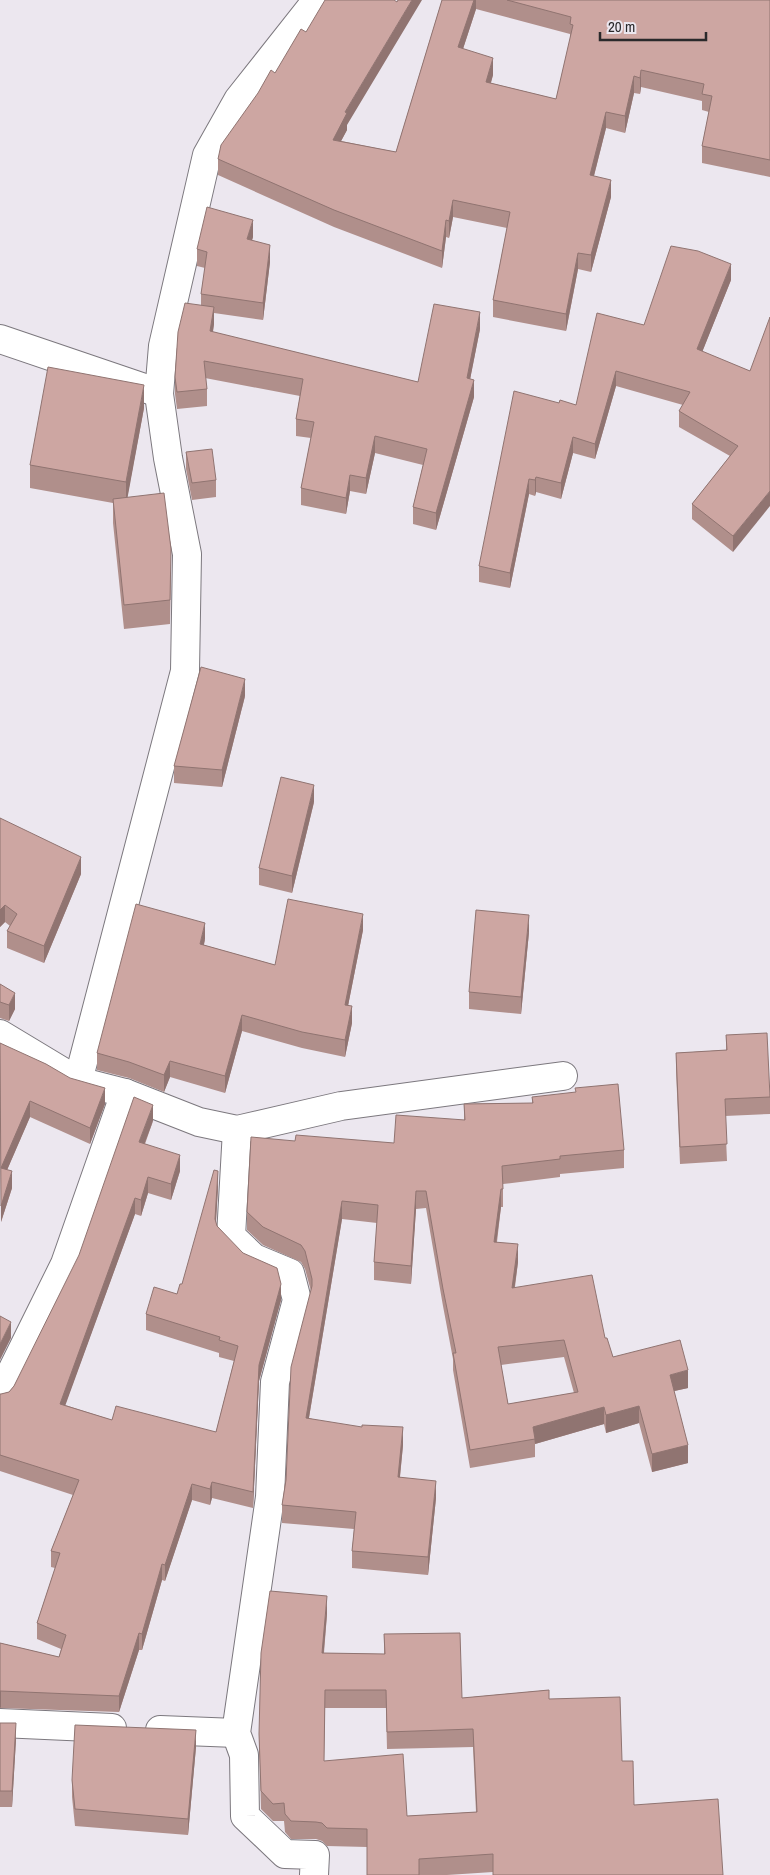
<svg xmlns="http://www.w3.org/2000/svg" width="770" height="1875" font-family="'Archivo Narrow',sans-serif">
<rect width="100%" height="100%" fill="#ece7ef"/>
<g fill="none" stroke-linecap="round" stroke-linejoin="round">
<defs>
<g id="minor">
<polyline points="0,339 156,392"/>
<polyline points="0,1034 78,1081 125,1093 199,1122 237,1130 341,1106 563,1076"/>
<polyline points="78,1081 185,671 187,554 168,458 159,394 163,346 207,155 238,100 317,0"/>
<polyline points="237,1130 231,1236 254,1258 290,1273 297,1300 275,1382 270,1497 236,1733 244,1755 245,1816 285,1854 315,1855 314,1875"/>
<polyline points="0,1395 65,1264 125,1093"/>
<polyline points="0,1723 112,1728"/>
<polyline points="160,1730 236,1733"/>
</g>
</defs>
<!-- minor casing -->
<use href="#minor" stroke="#7c787e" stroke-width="30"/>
<!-- minor -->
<use href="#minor" stroke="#fff" stroke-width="28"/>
</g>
<!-- wall -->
<g fill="#b08f8b" fill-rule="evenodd">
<path d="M442,0H770V177L702,163V146L709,112L702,110V101L641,87L640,94L634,93L625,133L606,128L594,176L611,197L591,272L578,269L566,331L493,317V300L507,228L453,217L449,238L446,237L442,268L334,227L218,175V159L347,125V130L341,141L396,152ZM476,9L570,34V41L556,99L491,83L493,75L463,49Z"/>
<polygon points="253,237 252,240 270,262 263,320 214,313 214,324 213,332 418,382 480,329 470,379 474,397 436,530 413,524 413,507 423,465 375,453 366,494 350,491 346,514 301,505 301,488 311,438 296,436 296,419 300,396 205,378 207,389 207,406 177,409 175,394 175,377 201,305 201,294 205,268 197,266 197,249"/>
<polygon points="731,280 702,352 750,371 733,552 692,519 692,504 730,456 679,427 679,411 683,405 616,386 595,459 573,453 561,499 536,492 535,496 529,494 510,588 479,582 479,566 559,403 576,405 644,325"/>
<polygon points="144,408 127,498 171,573 170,624 124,629 113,523 113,503 30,488 30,465"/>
<polygon points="186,452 216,480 216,497 192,500 186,469"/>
<polygon points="245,696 222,787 174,783 174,766"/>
<polygon points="314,802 292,893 259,885 259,868"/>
<polygon points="0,818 81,874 44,963 7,948 7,931 10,926 5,922 0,927"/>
<polygon points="363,930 348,1006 352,1023 345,1057 302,1048 242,1031 225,1093 170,1077 164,1092 129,1078 97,1070 97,1053 205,939 204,945 275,965"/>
<polygon points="529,932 521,1014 469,1009 469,992"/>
<polygon points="0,984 15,1009 9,1021 0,1018"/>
<polygon points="726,1035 770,1095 770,1114 725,1116 727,1161 680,1164 676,1070 676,1053 726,1050"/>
<polygon points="0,1043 105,1104 90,1144 30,1117 7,1170 12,1188 1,1222"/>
<path d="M532,1097L624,1150V1168L560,1174V1177L503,1184V1207H501L497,1242L518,1262L515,1287L605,1338L613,1357L688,1388L674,1391L688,1463L652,1472L639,1423L606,1433L604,1424L535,1444V1457L470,1468L453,1370V1359L443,1306L426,1208L416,1209L411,1284L374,1280V1262L377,1223L342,1219L309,1418L403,1445L400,1477L436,1498L428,1575L352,1568V1551L354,1529L282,1523V1505L311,1291L305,1269L301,1262L263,1245L247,1230V1212L295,1141L394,1143L464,1120V1104L532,1103ZM564,1357L574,1393L508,1404L501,1365Z"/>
<polygon points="153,1121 145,1144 180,1171 171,1200 148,1193 141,1216 135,1214 65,1405 112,1420 216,1432 234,1361 219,1357 219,1353 146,1330 146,1314 177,1294 182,1284 218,1187 216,1223 217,1226 281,1300 259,1381 253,1508 212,1498 210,1505 192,1500 165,1581 162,1580 142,1650 139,1650 119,1712 0,1708 0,1643 59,1657 61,1649 37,1639 37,1623 55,1568 51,1567 51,1551 73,1495 0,1471 0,1394 1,1394 9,1392 14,1386"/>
<path d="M327,1614L324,1653L384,1654V1634L462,1698L549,1690L493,1872L447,1875H367V1847L327,1846L322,1841L316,1839H291L285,1832L284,1821H273L261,1809L259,1734ZM325,1708H386L387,1749L473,1747L476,1812L407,1816L324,1761Z"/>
<polygon points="0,1723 16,1739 12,1807 0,1807"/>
<polygon points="196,1747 188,1835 75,1826 72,1797 72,1780"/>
</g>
<!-- shaded-wall -->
<g fill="#907471">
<polygon points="412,0 422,0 347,125 347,130 333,156 333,140 345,112"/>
<polygon points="474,0 476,0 476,9 458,64 458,47"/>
<polygon points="493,58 493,75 486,98 486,82"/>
<polygon points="641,70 641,87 640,94 640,78"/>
<polygon points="634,76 634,93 625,133 625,116"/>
<polygon points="606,112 606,128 590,191 590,175"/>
<polygon points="611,180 611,197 591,272 591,255"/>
<polygon points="453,200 453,217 449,238 449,221"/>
<polygon points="253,220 253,237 247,256 247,239"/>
<polygon points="446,220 446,237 442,268 442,251"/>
<polygon points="270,245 270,262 263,320 263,303"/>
<polygon points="578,253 578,269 566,331 566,314"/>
<polygon points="731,264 731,280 697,365 697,349"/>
<polygon points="214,307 214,324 210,348 210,331"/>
<polygon points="480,312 480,329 467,395 467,378"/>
<polygon points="616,371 616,386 595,459 595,444"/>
<polygon points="474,380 474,397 436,530 436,513"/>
<polygon points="144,385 144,408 126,506 126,482"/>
<polygon points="375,436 375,453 366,494 366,478"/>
<polygon points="573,437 573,453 561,499 561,483"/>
<polygon points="350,475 350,491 346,514 346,498"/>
<polygon points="536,477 536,492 535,496 535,480"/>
<polygon points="529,479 529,494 510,588 510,573"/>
<polygon points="770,491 770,506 733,552 733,536"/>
<polygon points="245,679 245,696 222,787 222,770"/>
<polygon points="314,785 314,802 292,893 292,876"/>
<polygon points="81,857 81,874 44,963 44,946"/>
<polygon points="5,905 5,922 0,927 0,910"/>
<polygon points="363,914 363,930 345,1021 345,1005"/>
<polygon points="529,915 529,932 521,1014 521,997"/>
<polygon points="205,923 205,939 200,961 200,944"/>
<polygon points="15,993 15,1009 9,1021 9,1005"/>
<polygon points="352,1006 352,1023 345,1057 345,1040"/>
<polygon points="242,1015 242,1031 225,1093 225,1076"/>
<polygon points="170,1061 170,1077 164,1092 164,1075"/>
<polygon points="105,1088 105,1104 90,1144 90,1128"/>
<polygon points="30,1101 30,1117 1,1184 1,1168"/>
<polygon points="153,1105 153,1121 139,1158 139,1142"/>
<polygon points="180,1155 180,1171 171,1200 171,1184"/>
<polygon points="12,1171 12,1188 1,1222 1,1206"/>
<polygon points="218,1171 218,1187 215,1235 215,1219"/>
<polygon points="148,1177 148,1193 141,1216 141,1200"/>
<polygon points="501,1189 501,1207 494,1259 494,1242"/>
<polygon points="416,1191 416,1209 411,1284 411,1266"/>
<polygon points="135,1198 135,1214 60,1420 60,1404"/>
<polygon points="342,1201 342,1219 306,1435 306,1418"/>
<polygon points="518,1244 518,1262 512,1305 512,1288"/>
<polygon points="281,1284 281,1300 259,1381 253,1508 253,1492 259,1365"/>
<polygon points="11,1322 11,1338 0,1360 0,1344"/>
<polygon points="688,1370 688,1388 670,1392 670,1375"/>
<polygon points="639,1406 639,1423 606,1433 606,1415"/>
<polygon points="604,1407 604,1424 535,1444 533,1427"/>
<polygon points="403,1427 403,1445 398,1495 398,1477"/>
<polygon points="688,1445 688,1463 652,1472 652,1454"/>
<polygon points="436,1481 436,1498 428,1575 428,1557"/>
<polygon points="212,1482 212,1498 210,1505 210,1489"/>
<polygon points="192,1484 192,1500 165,1581 165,1565"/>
<polygon points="162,1564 162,1580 142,1650 142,1634"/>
<polygon points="327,1596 327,1614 322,1671 322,1653"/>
<polygon points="139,1633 139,1650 119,1712 119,1696"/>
<polygon points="0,1691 1,1691 1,1707 0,1708"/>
<polygon points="16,1723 16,1739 12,1807 12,1791"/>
<polygon points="196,1730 196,1747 188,1835 188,1819"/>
</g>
<!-- building -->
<g fill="#cda6a2" stroke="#907471" fill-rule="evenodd">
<polygon points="325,0 394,0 397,2 398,0 412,0 345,112 347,113 333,140 396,152 442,0 474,0 458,47 493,58 486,82 556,99 573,25 570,24 571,17 507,0 770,0 770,160 702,146 712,96 702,94 704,84 641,70 640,78 634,76 625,116 606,112 590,175 611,180 591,255 578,253 566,314 493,300 510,212 453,200 449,221 446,220 442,251 334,210 218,159 221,145 258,93 271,70 275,73 301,29 306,32"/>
<polygon points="207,207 253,220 247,239 270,245 263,303 201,294 207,252 197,249"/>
<polygon points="671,246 698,251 731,264 697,349 750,371 770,317 770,491 733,536 692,504 738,446 679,411 690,392 616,371 595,444 573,437 561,483 536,477 535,480 529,479 510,573 479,566 514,391 559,403 560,400 576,405 597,313 644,325"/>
<polygon points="185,303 214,307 210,331 418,382 434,304 480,312 467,378 474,380 436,513 413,507 427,449 375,436 366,478 350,475 346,498 301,488 314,422 296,419 303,379 204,361 207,389 177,392 175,377 178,332"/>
<polygon points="48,367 144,385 126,482 30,465"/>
<polygon points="212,449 216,480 192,483 186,452"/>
<polygon points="164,493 171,549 170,600 124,605 113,499"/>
<polygon points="201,667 245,679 222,770 174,766"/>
<polygon points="281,777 314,785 292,876 259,868"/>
<polygon points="0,818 81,857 44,946 7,931 17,914 5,905 0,910"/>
<polygon points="288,899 363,914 345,1005 352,1006 345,1040 302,1032 242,1015 225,1076 170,1061 164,1075 129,1062 97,1053 136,904 205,923 200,944 275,965"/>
<polygon points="476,910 529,915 521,997 469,992"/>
<polygon points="0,984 15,993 9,1005 0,1002"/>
<polygon points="767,1033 770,1097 725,1099 727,1144 680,1147 676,1053 727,1050 726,1035"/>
<polygon points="0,1043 46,1064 70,1078 105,1088 90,1128 30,1101 1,1168 12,1171 1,1206"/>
<path d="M618,1084L624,1150L560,1156V1159L502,1166L503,1189H501L494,1242L518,1244L512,1288L592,1275L605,1338H607L613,1357L680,1340L688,1370L670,1375L688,1445L652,1454L639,1406L606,1415L604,1407L533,1427L535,1439L470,1450L453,1353H456L443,1289L426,1191H416L411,1266L374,1262L378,1205L342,1201L306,1418L362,1427V1425L403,1427L398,1477L436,1481L428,1557L352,1551L356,1512L282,1505L286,1480L291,1367L312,1286V1279L305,1251L301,1245L263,1227L247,1212L251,1137L295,1141L296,1135L394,1143L396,1115L465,1120L464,1104L533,1103L532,1097L576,1092L575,1088ZM564,1340L578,1392L508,1404L498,1347Z"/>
<polygon points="134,1097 153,1105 139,1142 180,1155 171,1184 148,1177 141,1200 135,1198 60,1404 112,1420 116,1406 216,1432 238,1346 219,1340 220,1337 146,1314 154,1287 177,1294 180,1284 182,1284 214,1170 218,1171 215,1219 217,1226 243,1253 277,1268 281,1284 259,1365 253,1492 212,1482 210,1489 192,1484 165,1565 162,1564 142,1634 139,1633 119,1696 0,1691 0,1643 59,1657 66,1635 37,1623 60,1553 51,1551 79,1480 0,1455 0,1394 1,1394 9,1392 14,1386 79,1255"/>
<polygon points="0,1316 11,1322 0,1344"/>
<path d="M270,1591L327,1596L322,1653L385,1654L384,1634L460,1633L462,1698L549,1690V1699L620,1697L622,1761H633L634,1805L718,1799L723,1875H493V1854L419,1859V1875H367V1829L327,1828L322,1823L316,1822L291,1821L285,1814L284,1803L273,1804L261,1791L259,1734L261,1653ZM325,1690H386L387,1732L473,1729L477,1812L407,1816L403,1754L324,1761Z"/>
<polygon points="0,1723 16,1723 12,1791 0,1791"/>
<polygon points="75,1725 196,1730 188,1819 75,1809 72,1780"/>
</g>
<!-- scale -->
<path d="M600 32v8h106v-8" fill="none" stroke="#2a292b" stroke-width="2.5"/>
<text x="608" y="32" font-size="15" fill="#2a292b" stroke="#ece7ef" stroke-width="4" paint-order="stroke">20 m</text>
</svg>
